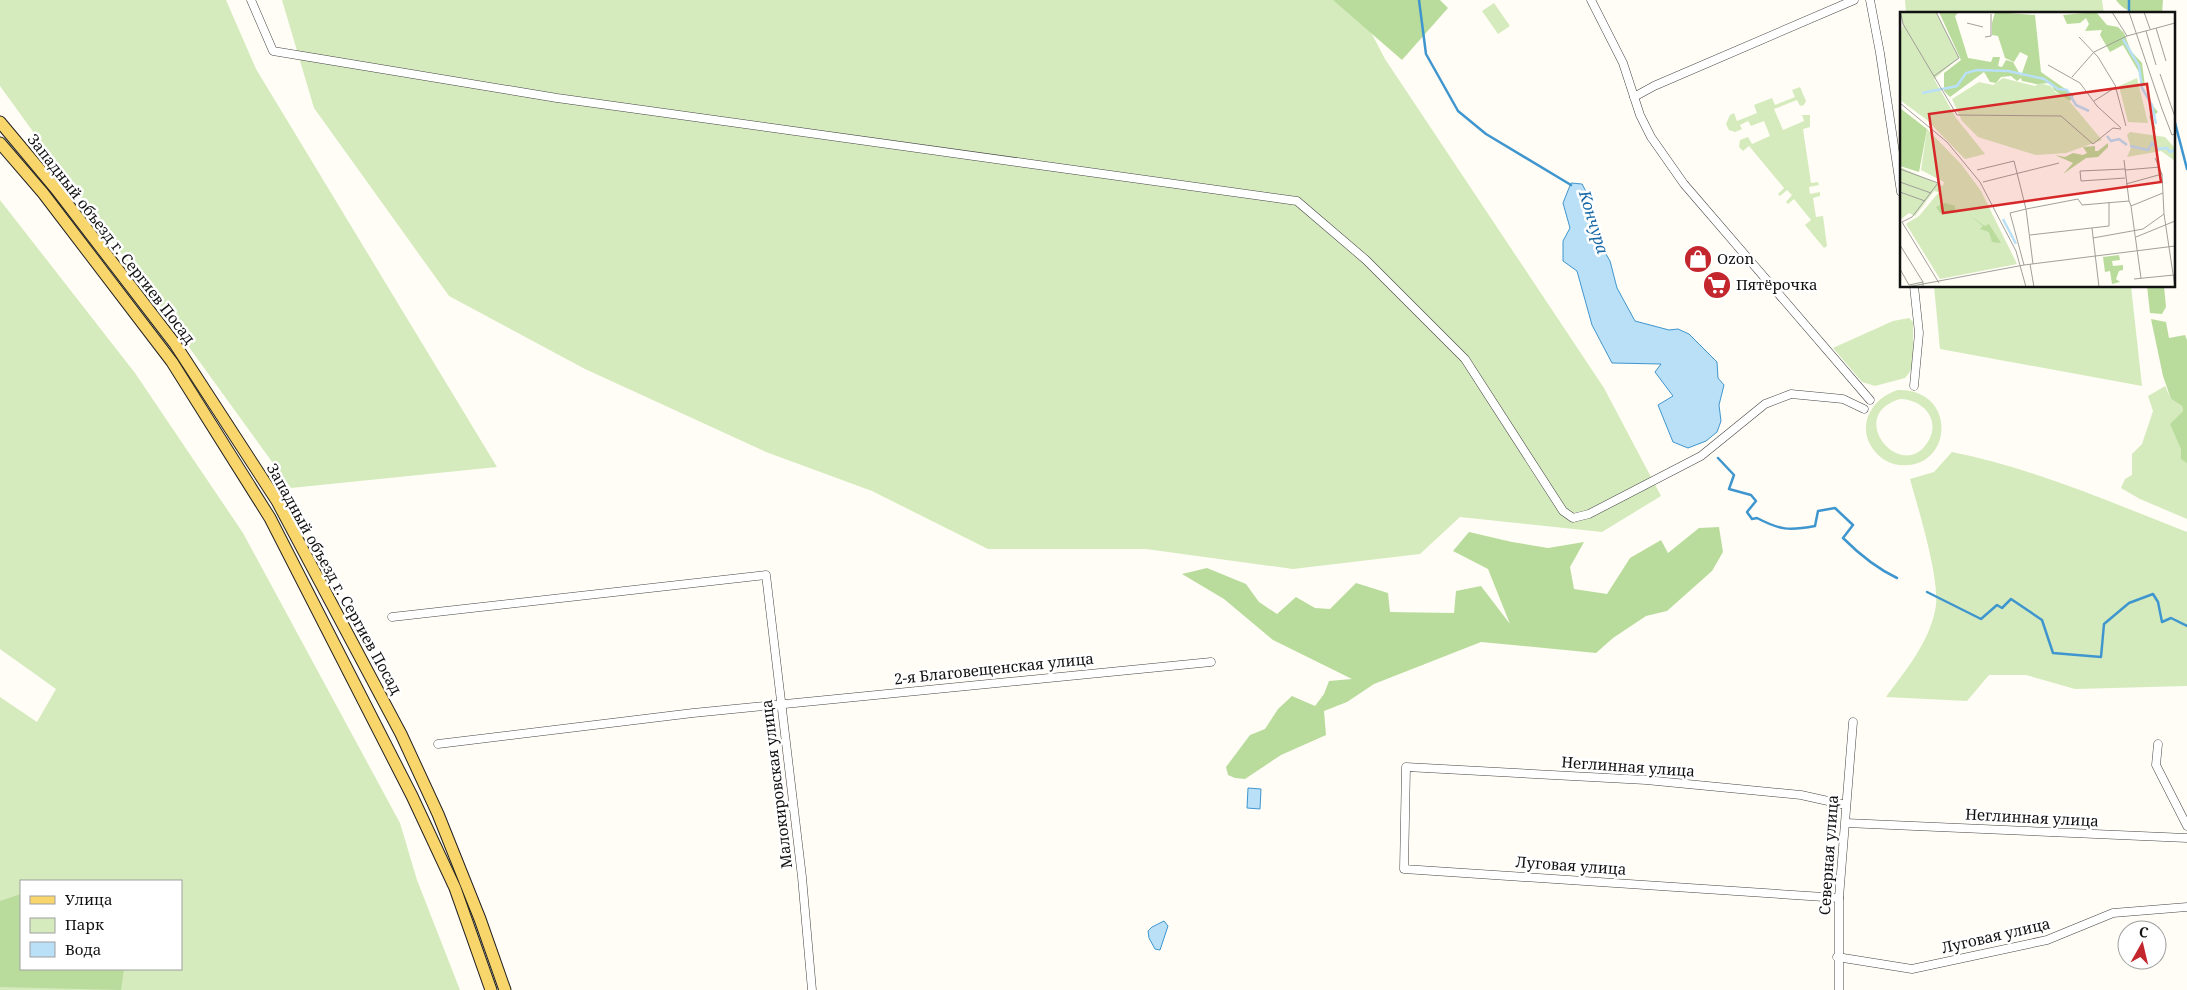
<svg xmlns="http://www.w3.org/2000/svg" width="2187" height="990" font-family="'Noto Serif',serif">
<rect width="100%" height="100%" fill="#fffdf5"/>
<!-- green -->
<g fill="#d5ebbd" fill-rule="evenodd">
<polygon points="0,0 226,0 256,69 497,467 291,488 0,86"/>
<polygon points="282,0 1343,0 1360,11 1385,59 1604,388 1661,496 1602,532 1460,517 1420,554 1293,569 1146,549 988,549 872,491 766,452 585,369 449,296 314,108"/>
<polygon points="1905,0 2102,0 2104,14 1906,14"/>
<polygon points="1494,3 1510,26 1498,34 1482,11"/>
<polygon points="1800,87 1806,101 1804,105 1800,106 1797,100 1774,109 1783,130 1804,121 1802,115 1810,115 1810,127 1803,129 1811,183 1818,182 1819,185 1809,187 1810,194 1820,192 1820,196 1813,198 1816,217 1823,216 1827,246 1824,248 1805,225 1811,220 1794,199 1788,204 1786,202 1792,195 1787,190 1780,196 1778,194 1784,188 1749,146 1743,151 1739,147 1740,140 1748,137 1752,144 1770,136 1764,121 1751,126 1748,121 1740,125 1742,129 1735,132 1729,130 1726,124 1730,115 1734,113 1737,121 1757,113 1754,105 1772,98 1775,105 1795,97 1792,90"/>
<path d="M0,200L135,373L243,533L400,823L417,880L460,990H0V697L37,722L56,689L0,649ZM21,881H181V969H21Z"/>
<polygon points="1934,286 2131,286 2142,386 1940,349"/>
<polygon points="1909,318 1913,322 1913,366 1909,373 1905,378 1875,386 1862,382 1833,348 1893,321"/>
<polygon points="2165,386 2171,399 2182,406 2183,411 2171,424 2181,445 2181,456 2187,462 2187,519 2140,499 2121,488 2125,479 2132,475 2132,454 2142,444 2153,411 2148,396"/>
<path d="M1898,390C1959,389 1953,471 1899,465C1888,464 1877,456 1871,446C1857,422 1874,397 1898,390ZM1900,399C1921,399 1941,418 1929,440C1904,486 1843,416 1900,399Z"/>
<path d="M1952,452C2033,468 2110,502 2187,532V686L2075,689L2026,675H1989L1967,701L1886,697C1905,671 1928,644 1935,611C1942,583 1918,509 1910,479L1934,472Z"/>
</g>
<!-- forest -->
<g fill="#b9dc9c">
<polygon points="1333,0 1440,0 1448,8 1402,60"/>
<path d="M2116,0H2163L2162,14C2145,14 2127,16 2116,0Z"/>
<polygon points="2147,286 2164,286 2166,307 2162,314 2150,313"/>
<polygon points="2151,319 2166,322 2169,338 2185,335 2187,340 2187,463 2181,459 2181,449 2170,424 2183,411 2182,406 2171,399 2163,376"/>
<polygon points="1719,527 1723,552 1712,571 1667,611 1646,616 1613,638 1596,653 1481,642 1374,684 1347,702 1324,711 1326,735 1281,755 1245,779 1235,778 1228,775 1226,767 1250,735 1265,729 1278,709 1292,696 1315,706 1324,694 1329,681 1352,679 1273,640 1224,599 1182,574 1207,568 1246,584 1259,602 1277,614 1296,597 1315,608 1330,609 1356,583 1388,593 1390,612 1454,613 1456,591 1481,586 1510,624 1488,569 1453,551 1469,532 1512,542 1548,548 1584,542 1570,567 1574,589 1607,594 1630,558 1661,540 1668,553 1699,528"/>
<polygon points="21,894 21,969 124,969 121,990 0,987 0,901"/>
</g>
<!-- water -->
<g fill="#b9e0f7" stroke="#3f96cf">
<polygon points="1571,183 1582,184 1590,199 1596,237 1610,261 1617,288 1635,321 1669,330 1678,329 1689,334 1717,362 1718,378 1724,385 1719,405 1721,421 1717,432 1706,441 1688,448 1673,442 1658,405 1673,396 1655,372 1661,364 1612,363 1592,325 1577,271 1563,261 1563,241 1570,228 1563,203"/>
<polygon points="1248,788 1261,789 1260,809 1247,808"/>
<polygon points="1164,921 1168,926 1160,950 1155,949 1149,938 1148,931 1152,927"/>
</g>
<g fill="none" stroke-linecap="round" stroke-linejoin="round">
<!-- stream -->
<g stroke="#3f96cf" stroke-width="2.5">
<polyline points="1419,0 1426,54 1458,111 1486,134 1571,185"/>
<polyline points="2129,14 2129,0"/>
<polyline points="2173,115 2187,169"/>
<path d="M1718,458L1734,475L1729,489L1751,495L1756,501L1747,512L1752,519L1757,518C1780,530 1789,531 1815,526L1818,511L1835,508L1853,525L1843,538C1859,554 1876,568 1897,578"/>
<polyline points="1927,592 1981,619 1997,605 2002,608 2011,599 2042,620 2053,653 2101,657 2104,624 2129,603 2153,594 2158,602 2162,622 2171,618 2187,626"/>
</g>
<defs>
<g id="street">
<polyline points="251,0 273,51 557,98 1297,201 1366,260 1465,359 1563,511 1573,518 1589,514 1701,456 1765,404 1791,394 1843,399 1864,409"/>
<polyline points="1591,0 1623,63 1640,115 1651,137 1684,184 1870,400"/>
<polyline points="1870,0 1880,53 1901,192"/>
<polyline points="1634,97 1654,86 1854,0"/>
<polyline points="1914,386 1919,333 1914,286"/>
<polyline points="392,617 766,575 802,877 812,990"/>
<polyline points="438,744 693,713 1211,662"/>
<polyline points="2158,744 2156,765 2187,826"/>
<polyline points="1846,823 2187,838"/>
<polyline points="1839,898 1404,869 1406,767 1646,780 1801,795 1846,805"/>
<polyline points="1837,957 1912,969 2047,940 2113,913 2187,907"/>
<polyline points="1839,990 1839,898 1853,722"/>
</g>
<g id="primary">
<polyline points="0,122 56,189 175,344 277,501 401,734 438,814 480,919 505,990"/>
<polyline points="0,143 43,193 172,362 270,518 412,796 455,888 491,990"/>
</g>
</defs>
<!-- street casing -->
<use href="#street" stroke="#444" stroke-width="9"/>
<!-- primary casing -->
<use href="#primary" stroke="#222" stroke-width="13"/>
<!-- street -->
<use href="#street" stroke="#fff" stroke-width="8"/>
<!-- primary -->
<use href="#primary" stroke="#f9d66b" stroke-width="11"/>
</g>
<!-- icons -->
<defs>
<symbol id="shop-disc" viewBox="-11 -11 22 22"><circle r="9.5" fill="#c4262e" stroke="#fff"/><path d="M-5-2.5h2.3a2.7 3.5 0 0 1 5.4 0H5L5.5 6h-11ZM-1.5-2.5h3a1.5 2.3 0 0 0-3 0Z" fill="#fff"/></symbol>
<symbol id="supermarket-disc" viewBox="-11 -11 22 22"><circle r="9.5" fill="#c4262e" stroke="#fff"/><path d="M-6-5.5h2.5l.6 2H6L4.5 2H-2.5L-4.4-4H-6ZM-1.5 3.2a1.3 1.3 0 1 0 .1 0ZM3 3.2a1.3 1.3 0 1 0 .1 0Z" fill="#fff"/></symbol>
</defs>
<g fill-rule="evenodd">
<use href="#shop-disc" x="1682" y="243" width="32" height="32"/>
<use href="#supermarket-disc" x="1701" y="269" width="32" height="32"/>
</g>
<g text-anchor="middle" stroke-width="5" stroke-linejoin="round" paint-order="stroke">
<!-- street labels -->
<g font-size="15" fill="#111" stroke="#fff">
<text transform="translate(111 239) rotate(52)" y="5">Западный объезд г. Сергиев Посад</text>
<text transform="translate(334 579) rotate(61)" y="5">Западный объезд г. Сергиев Посад</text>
<text transform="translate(994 669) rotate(-6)" y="5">2-я Благовещенская улица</text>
<text transform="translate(1628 767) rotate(4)" y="5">Неглинная улица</text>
<text transform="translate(777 784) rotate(-97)" y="5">Малокировская улица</text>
<text transform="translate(2032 818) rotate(3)" y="5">Неглинная улица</text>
<text transform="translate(1829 855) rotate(-86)" y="5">Северная улица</text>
<text transform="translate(1571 866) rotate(4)" y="5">Луговая улица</text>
<text transform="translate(1996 936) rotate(-13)" y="5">Луговая улица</text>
</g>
<!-- poi labels -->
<g font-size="15" fill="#111" stroke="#fff" text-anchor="start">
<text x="1717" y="264">Ozon</text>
<text x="1736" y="290">Пятёрочка</text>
</g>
<!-- water labels -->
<g font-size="16" font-style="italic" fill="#1768a6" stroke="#fff">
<text transform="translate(1594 222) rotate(73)" y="6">Кончура</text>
</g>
</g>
<!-- overview -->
<g transform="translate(1900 12)">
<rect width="275" height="275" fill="#fffdf5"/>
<path d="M0,0H36L59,46L34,67L56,106L85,142L65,147L27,108L0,88V23L3,12ZM103,66L135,74L139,71L151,74L155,80L165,84L202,128L166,141L136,143L78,125L62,109L52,87L79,70L93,73ZM237,66L248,111L228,110L219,74ZM27,117L61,152L81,179L117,252L40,267L6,212L19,204L39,180L34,179L15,204L9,201L0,208V155L43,174L44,170L21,158ZM230,120L265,125L275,136V149L261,139L227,145L231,136L227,123Z" fill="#d5ebbd"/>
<path d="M39,0H59L55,4L68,46L91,50L93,45H100L98,54L102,55L106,48L113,50L121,64L128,44L120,40L114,50L105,46L98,24L92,23V11L95,0L135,3L141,60L174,83L170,89L154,78L151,71L136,72L122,69L121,66L117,69L111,64L101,65L96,71L90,70L84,60L50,85L44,79V61L61,48ZM196,0L207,13L218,15L224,21L231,39L242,51L245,74L240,72V62L223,33L210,40L200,23L202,18L185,19L189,12L186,6L180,11L167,12L163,3ZM241,76L249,104L254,103L253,94L258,100L252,105L256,118L252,114ZM0,96L27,117L19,160L0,154ZM208,131V135L198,145L186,146L163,162L173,151L155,143L165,145L173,141L183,143L187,141L183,135L195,134V139H198ZM45,191L55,194V199L40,201L36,195ZM69,203L85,214L89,212L101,231L92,230L89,220L80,217L83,214ZM219,243L220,248L212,249L213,254L223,253V258L219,259L216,267L220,270L212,272L210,259L205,260L203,245Z" fill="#b9dc9c"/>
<path fill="none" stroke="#b9e0f7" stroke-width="2.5" d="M223,27L239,54L242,76L252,93L256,112M22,81L57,74L66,61L77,58L108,59L144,67L158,77L167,78L176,93L189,99M207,124L211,129L219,127L227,133M230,134L248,138L252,131L258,137L267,136L270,140L275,138M103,207L116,232"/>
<path fill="none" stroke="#a09f9a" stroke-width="1" d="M212,0L227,24L275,11M229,0L262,97L272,123L275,122M244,0L250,17M1,2L3,12L57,103L161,104L193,132L213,116L221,117M67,11L83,15M256,16L266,49M246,19L256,53M85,25L91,24V2M179,25L198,45L215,73L226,114M148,53L180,71L197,94L221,116M260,62L275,105M34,64L59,46L36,0M172,65L194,40L227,24M194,89L216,75M0,91L47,130L80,170L116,239L126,275M255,146L262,162L264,202L275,275M224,148L229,189M0,157L38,171L12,205L2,210L39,271M225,157L180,159L181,169L225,166M77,158L114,149L126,197L133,252M225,158L260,155M0,170L31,181M83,170L159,151M226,172L262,162M0,180L25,189M231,194L241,266M126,197L178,187L182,193L229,189L231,194L263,181M192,216L199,275M130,223L209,214V190M236,225L275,209M193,226L243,217L264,202M0,233L23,270M130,252L134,275M124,253L110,201L126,197M0,257L9,273L23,270V275M234,267L274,263M7,275L124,253L275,234"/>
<path fill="#d62828" fill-opacity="0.15" stroke="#d62828" stroke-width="2.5" d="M247,72L261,170L43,201L29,102Z"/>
<rect width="275" height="275" fill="none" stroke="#111" stroke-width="2.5"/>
</g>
<!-- legend -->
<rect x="20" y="880" width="162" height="90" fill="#ffffff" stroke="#a0a0a0"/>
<rect x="30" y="896" width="25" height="8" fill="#f9d66b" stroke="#a0a0a0"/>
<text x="65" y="905" font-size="15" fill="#111111">Улица</text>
<rect x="30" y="918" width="25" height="15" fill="#d5ebbd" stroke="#a0a0a0"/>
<text x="65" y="930" font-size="15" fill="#111111">Парк</text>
<rect x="30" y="942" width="25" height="15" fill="#b9e0f7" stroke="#a0a0a0"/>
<text x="65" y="955" font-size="15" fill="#111111">Вода</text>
<!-- north arrow -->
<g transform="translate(2142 945) rotate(8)"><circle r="24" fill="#ffffff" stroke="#a0a0a0"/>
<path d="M0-4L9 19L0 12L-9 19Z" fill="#c4262e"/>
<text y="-8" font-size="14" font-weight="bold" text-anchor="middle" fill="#111111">С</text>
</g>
</svg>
